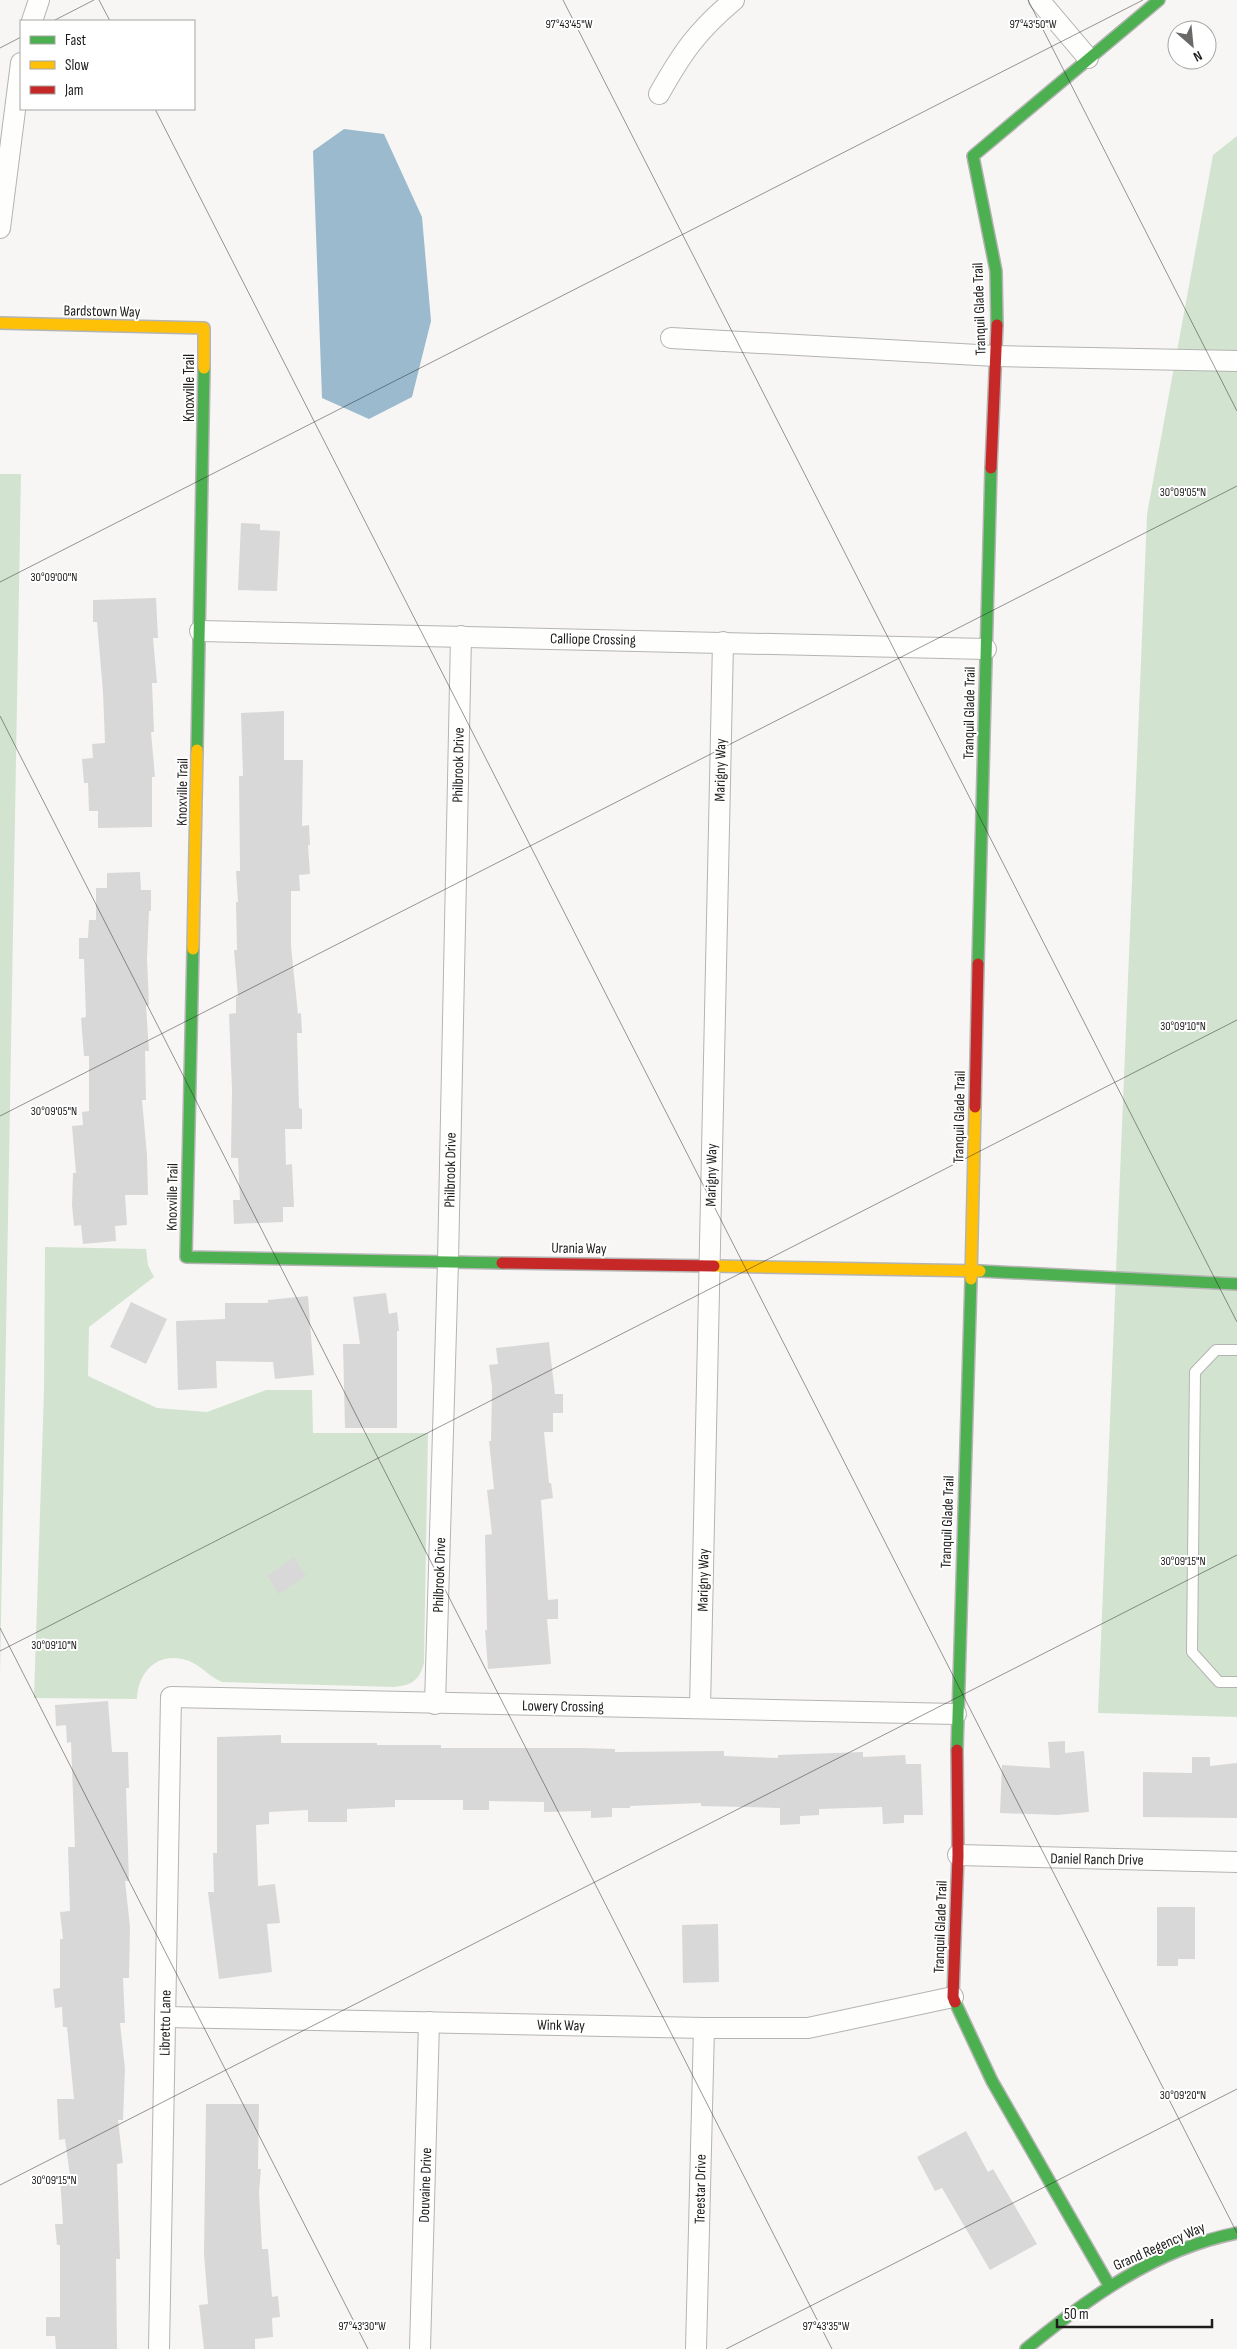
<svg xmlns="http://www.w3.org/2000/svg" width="1237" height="2349" font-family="'Sofia Sans Condensed',sans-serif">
<rect width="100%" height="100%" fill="#f7f6f4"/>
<!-- green -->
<g fill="#d2e4d0">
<polygon points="1237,136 1237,1717 1098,1713 1147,514 1213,155"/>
<polygon points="0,474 21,474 0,1678"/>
<path d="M45,1247L146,1249L148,1265L154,1277L89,1327L88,1376L157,1408L207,1412L266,1390H312L313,1433H428L424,1663C419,1681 412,1685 394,1687L222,1682C209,1677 202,1666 189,1661C160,1650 138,1670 137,1699L34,1698L44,1390Z"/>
</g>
<!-- water -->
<polygon fill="#9bbace" points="344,129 384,134 422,217 431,321 412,397 369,419 322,398 313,151"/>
<!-- building -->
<g fill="#d9d8d8">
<polygon points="241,523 260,524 260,530 280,531 277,591 238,590"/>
<polygon points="156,598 158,638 153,638 157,683 152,683 154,732 151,732 155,777 152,777 152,827 98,828 98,811 89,811 88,783 84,783 82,759 93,758 92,744 105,743 103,692 97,622 93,622 93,600"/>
<polygon points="284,711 284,760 303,760 302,826 309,825 310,845 308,845 310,874 299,875 300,891 291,891 291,946 298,1014 301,1013 302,1033 297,1033 299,1108 302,1109 302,1129 285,1129 286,1165 292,1164 294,1207 283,1207 283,1222 234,1224 233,1200 240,1200 238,1158 231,1158 232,1090 229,1014 236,1013 236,997 238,997 234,950 237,950 236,902 238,902 236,871 240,871 239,776 243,776 241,713"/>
<polygon points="140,872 141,890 151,890 151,911 149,911 147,959 149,1005 146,1006 149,1051 145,1051 146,1100 142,1100 147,1155 148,1195 125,1195 127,1225 115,1226 116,1241 83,1244 81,1225 74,1226 72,1205 73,1173 76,1173 72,1126 83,1125 82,1112 89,1111 89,1056 84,1056 81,1018 86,1017 84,959 79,959 79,938 88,938 89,920 96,920 96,888 107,888 107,873"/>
<polygon points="386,1293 389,1314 397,1312 399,1331 397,1331 397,1428 345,1428 343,1344 360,1344 353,1297"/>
<polygon points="308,1296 314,1375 275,1379 273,1362 216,1361 217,1388 178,1390 176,1321 225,1319 225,1303 268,1303 268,1300"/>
<polygon points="131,1302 167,1319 146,1364 110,1347"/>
<polygon points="549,1342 555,1394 563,1394 563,1413 553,1413 553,1432 544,1432 549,1483 551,1483 553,1498 541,1500 548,1600 558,1599 558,1619 547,1619 551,1664 488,1669 485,1630 487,1630 485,1535 492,1534 487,1490 494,1489 489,1441 491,1441 492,1387 489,1365 498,1364 496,1348"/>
<polygon points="294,1557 306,1576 279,1594 267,1576"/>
<polygon points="108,1701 112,1752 128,1752 129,1788 126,1788 129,1881 125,1881 130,1927 129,1978 123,1978 125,2023 120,2023 125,2069 123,2120 118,2120 123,2163 117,2164 120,2259 116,2259 117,2349 56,2349 55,2336 46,2336 46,2317 60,2317 60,2245 57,2245 55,2224 63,2224 60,2177 70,2176 65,2139 59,2140 57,2099 74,2099 67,2027 63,2027 62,2007 55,2008 53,1989 60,1988 60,1939 63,1939 60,1912 70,1911 68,1847 75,1847 71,1742 67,1743 66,1725 56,1726 55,1705"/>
<polygon points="281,1735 281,1743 377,1743 377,1745 441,1745 441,1748 582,1748 615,1749 615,1752 724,1751 724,1756 778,1758 778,1755 863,1752 863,1757 905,1755 906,1764 921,1764 923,1815 904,1815 904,1823 883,1824 882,1807 819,1809 819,1815 800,1816 800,1824 780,1825 780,1808 701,1806 701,1803 630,1806 630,1808 612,1808 612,1817 591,1818 591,1811 544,1812 544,1802 489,1801 489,1810 463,1810 463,1800 395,1800 395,1807 347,1809 347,1822 308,1822 308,1810 269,1812 269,1824 256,1825 258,1886 275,1884 280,1923 267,1924 272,1972 219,1979 208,1892 214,1892 213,1853 217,1853 217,1737"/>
<polygon points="1065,1741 1065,1753 1084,1751 1089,1812 1057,1815 1000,1813 1002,1765 1050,1768 1048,1742"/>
<polygon points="1192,1757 1210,1757 1210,1766 1237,1763 1237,1818 1143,1817 1143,1772 1192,1773"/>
<polygon points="1157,1907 1195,1907 1195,1959 1178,1959 1178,1966 1157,1966"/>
<polygon points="718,1924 719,1982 683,1983 682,1925"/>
<polygon points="206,2104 259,2104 258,2169 261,2169 259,2192 262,2249 268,2249 272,2297 278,2296 280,2317 272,2318 273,2337 255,2339 255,2349 204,2349 199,2305 208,2304 204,2254"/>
<polygon points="966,2131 988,2172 993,2169 1037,2244 990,2270 942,2188 935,2191 917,2157"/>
</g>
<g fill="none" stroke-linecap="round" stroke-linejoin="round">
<defs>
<polyline id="lane" points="1237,1350 1216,1350 1195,1372 1192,1652 1219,1682 1237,1682"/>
<g id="street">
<polyline points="1039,0 1088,58"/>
<polyline points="32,21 39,0"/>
<path d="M659,94C682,53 697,31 734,0"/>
<polyline points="0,228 21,63"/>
<polyline points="671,338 996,356 1237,361"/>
<polyline points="200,631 986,649"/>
<polyline points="435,1704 448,1261 461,636"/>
<polyline points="700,1708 723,642"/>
<polyline points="958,1855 1237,1862"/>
<polyline points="165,2017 704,2028 808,2028 953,1997"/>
<polyline points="159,2349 171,1697 956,1714"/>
<polyline points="420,2349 429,2022"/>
<polyline points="696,2349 704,2028"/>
</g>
<g id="fast">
<polyline points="997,325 996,271 973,156 1159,0"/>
<polyline points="197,750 204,368"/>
<polyline points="193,949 186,1257 502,1263"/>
<polyline points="978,964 991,468"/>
<polyline points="980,1271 1237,1284"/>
<polyline points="957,1750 971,1279"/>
<polyline points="955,2002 992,2081 1109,2285"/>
<path d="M1026,2349C1088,2298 1156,2249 1237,2233"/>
</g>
<g id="slow">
<polyline points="0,323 204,328 204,368"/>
<polyline points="193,949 197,750"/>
<polyline points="714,1266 980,1271"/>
<polyline points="971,1279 975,1107"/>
</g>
<g id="jam">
<polyline points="991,468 997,325"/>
<polyline points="975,1107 978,964"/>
<polyline points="502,1263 714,1266"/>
<polyline points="955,2002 953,1997 958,1855 957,1750"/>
</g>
</defs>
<!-- lane casing -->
<use href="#lane" stroke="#b4b4b3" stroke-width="12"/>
<!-- street casing -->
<use href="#street" stroke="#b4b4b3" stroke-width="22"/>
<!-- fast casing -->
<use href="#fast" stroke="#b4b4b3" stroke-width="14"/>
<!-- slow casing -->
<use href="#slow" stroke="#b4b4b3" stroke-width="14"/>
<!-- jam casing -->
<use href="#jam" stroke="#b4b4b3" stroke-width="14"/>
<!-- lane -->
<use href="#lane" stroke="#fefefd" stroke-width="10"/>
<!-- street -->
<use href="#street" stroke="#fefefd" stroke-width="20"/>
<!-- fast -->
<use href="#fast" stroke="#4caf50" stroke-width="11"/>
<!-- slow -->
<use href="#slow" stroke="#ffc107" stroke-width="11"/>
<!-- jam -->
<use href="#jam" stroke="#c62828" stroke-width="11"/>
</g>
<!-- ticks -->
<path fill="none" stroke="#1e1d1c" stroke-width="1" stroke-opacity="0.45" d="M99,0L110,21M563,0L1237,1322M1028,0L1237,411M53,21L94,0M0,48L21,37M155,109L1237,2233M0,582L1143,0M0,716L832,2349M0,1116L1237,486M0,1628L368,2349M0,1651L1237,1020M0,2185L1237,1555M726,2349L1237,2089"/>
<g text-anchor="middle" stroke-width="4" stroke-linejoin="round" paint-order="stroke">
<!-- street labels -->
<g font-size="15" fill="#1e1d1c" stroke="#fff">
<text transform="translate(979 309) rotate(-92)" y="5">Tranquil Glade Trail</text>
<text transform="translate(102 311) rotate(1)" y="5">Bardstown Way</text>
<text transform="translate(189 388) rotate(-90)" y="5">Knoxville Trail</text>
<text transform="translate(593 639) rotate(1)" y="5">Calliope Crossing</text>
<text transform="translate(969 713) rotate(-89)" y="5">Tranquil Glade Trail</text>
<text transform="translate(458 765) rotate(-89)" y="5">Philbrook Drive</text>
<text transform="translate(720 770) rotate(-89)" y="5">Marigny Way</text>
<text transform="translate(182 792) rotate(-89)" y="5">Knoxville Trail</text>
<text transform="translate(959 1117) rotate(-89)" y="5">Tranquil Glade Trail</text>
<text transform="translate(450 1170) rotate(-89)" y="5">Philbrook Drive</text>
<text transform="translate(711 1175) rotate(-89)" y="5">Marigny Way</text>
<text transform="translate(172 1197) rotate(-89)" y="5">Knoxville Trail</text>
<text transform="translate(579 1248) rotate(1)" y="5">Urania Way</text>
<text transform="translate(947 1522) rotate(-88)" y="5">Tranquil Glade Trail</text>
<text transform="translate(439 1575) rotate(-88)" y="5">Philbrook Drive</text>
<text transform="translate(703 1580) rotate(-89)" y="5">Marigny Way</text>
<text transform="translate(563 1706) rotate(1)" y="5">Lowery Crossing</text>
<text transform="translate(1097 1859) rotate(1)" y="5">Daniel Ranch Drive</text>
<text transform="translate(940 1927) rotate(-88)" y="5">Tranquil Glade Trail</text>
<text transform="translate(165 2023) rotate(-89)" y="5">Libretto Lane</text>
<text transform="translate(561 2025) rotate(1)" y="5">Wink Way</text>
<text transform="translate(425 2185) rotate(-88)" y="5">Douvaine Drive</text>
<text transform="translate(700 2189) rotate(-89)" y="5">Treestar Drive</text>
<text transform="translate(1159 2246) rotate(-24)" y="5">Grand Regency Way</text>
</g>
</g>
<g font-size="12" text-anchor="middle" fill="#1e1d1c" stroke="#fff" stroke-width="4" stroke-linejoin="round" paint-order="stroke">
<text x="569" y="28">97°43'45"W</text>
<text x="1033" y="28">97°43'50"W</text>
<text x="1183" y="496">30°09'05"N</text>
<text x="54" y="581">30°09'00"N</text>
<text x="1183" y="1030">30°09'10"N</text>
<text x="54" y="1115">30°09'05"N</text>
<text x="1183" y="1565">30°09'15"N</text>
<text x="54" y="1649">30°09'10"N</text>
<text x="1183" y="2099">30°09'20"N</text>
<text x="54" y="2184">30°09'15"N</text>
<text x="362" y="2330">97°43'30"W</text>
<text x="826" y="2330">97°43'35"W</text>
</g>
<!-- legend -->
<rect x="20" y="20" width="175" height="90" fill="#ffffff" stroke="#a5a5a4"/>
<rect x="30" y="36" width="25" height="8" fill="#4caf50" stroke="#a5a5a4"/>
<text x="65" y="45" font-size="15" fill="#1e1d1c">Fast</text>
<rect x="30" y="61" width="25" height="8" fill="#ffc107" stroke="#a5a5a4"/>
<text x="65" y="70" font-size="15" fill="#1e1d1c">Slow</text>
<rect x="30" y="86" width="25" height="8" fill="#c62828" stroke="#a5a5a4"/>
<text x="65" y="95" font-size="15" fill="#1e1d1c">Jam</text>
<!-- north arrow -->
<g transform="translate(1192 45) rotate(153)"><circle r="24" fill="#ffffff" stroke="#a5a5a4"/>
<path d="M0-4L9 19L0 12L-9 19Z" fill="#6a6968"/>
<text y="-8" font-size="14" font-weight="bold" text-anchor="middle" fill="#1e1d1c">N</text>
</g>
<!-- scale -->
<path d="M1057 2319v8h155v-8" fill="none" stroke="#1e1d1c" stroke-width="2.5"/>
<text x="1064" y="2319" font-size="15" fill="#1e1d1c" stroke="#ffffff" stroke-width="4" paint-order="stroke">50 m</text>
</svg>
